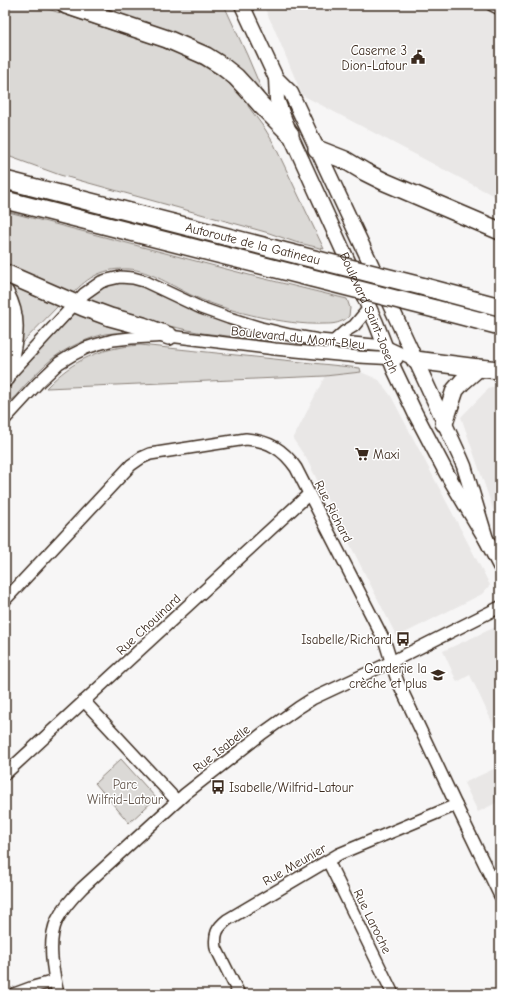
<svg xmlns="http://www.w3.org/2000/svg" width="505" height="999" font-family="'Comic Neue',sans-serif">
<rect width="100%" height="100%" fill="#f7f6f6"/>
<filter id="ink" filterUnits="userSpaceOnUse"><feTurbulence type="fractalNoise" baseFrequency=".025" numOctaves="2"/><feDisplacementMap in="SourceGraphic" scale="8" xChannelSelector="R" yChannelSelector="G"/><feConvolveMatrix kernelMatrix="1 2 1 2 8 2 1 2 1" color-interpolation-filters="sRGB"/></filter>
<g filter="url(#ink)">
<!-- built -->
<g fill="#e9e7e6">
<polygon points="263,5 500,5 500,199 302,95 274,28"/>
<polygon points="361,372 379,380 391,396 490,585 482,594 397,637 306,458 293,439 325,376"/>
<polygon points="490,387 500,387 500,529 461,417"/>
<polygon points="500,625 500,739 470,675 457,682 443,651"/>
<polygon points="500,766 500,801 478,812 464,783"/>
</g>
<!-- green -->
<g fill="#dbd9d6" stroke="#8b827a">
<polygon points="5,5 36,5 159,46 179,54 195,61 213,72 226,81 249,103 248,106 265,129 274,144 324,249 295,242 269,233 60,175 5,155"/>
<polygon points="87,5 224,5 247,55 264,95 263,96 247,79"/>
<path d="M5,211L253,276L347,299L350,308L349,316C347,318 345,320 342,321C336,324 330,324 324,324C302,325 281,321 260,317C238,312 215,306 193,296C174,287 149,270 129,269C104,268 89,276 72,294L5,265Z"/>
<polygon points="9,280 61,303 19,346 5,285"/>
<polygon points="125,282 134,283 144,286 211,317 240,328 273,336 271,341 202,333 136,319 105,309 86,299 102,288 109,285"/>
<path d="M77,311L124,327L123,333C117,333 111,333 105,334C88,338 66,348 52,359C35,373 20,391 5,408V387Z"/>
<path d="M140,345L360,368L361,372L325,376L46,388C74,359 100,348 140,345Z"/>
<polygon points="121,759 156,798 129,823 95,783"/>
</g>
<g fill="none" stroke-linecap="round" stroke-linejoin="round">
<defs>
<g id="minor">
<polyline points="492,5 500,9"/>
<polyline points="334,341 344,332 354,326 369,308"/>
<polyline points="7,377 84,294 101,282 107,280 120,277 133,278 144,281 201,308 229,318 261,328 290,335 319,340 385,346 415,360"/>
<polyline points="5,419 39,382 59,363 72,355 86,348 95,345 113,340 131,338 169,336 275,349 359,357 397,359"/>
<path d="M5,600L131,465L141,458L150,454L246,439C269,441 283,449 296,468L385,642L395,674L398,682L456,805L500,896"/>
<polyline points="84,701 177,801"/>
<polyline points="5,774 309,494"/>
<polyline points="328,861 393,994"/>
<polyline points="14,994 33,987 55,981"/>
<path d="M58,994C53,972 47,941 57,920C63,908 73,897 82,888L185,794L263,733L298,708L312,699L391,662L500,607"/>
<path d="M239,994L216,948C214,934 217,928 227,920L339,854L456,805"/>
</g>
<g id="major">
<polyline points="242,5 276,78 291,93 399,324 461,459 464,466 486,539"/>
<path id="s1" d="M276,78L277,100L290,134L376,323L394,369L415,413L447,474L486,539L500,566"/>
</g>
<g id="highway">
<polyline points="66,5 167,39 206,56 222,66 236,77 248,90 261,105 290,134"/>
<polyline points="317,149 345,160 365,172 385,182 500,231"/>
<polyline points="5,180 302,256"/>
<polyline points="5,200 312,278"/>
<polyline points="5,273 83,307 110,317 143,326 169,336"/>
<polyline points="425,287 500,307"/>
<path d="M5,293C22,325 11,345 6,378"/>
<polyline points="435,309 500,326"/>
<polyline points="415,360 478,368 500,370"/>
<polyline points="444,423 455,390 462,382 478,368"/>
</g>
</defs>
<!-- minor casing -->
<use href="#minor" stroke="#3b2a1e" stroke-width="14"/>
<!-- major casing -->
<use href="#major" stroke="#3b2a1e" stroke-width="17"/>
<!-- highway casing -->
<use href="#highway" stroke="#3b2a1e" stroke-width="20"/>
<!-- minor -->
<use href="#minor" stroke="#fff" stroke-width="11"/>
<!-- major -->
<use href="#major" stroke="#fff" stroke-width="14"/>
<!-- highway -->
<use href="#highway" stroke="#fff" stroke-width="17"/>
<defs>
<g id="highway-bridge">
<polyline points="302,256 425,287"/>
<polyline points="312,278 435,309"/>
</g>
</defs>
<!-- highway-bridge casing -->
<use href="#highway-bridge" stroke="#3b2a1e" stroke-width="20" stroke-linecap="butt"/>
<!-- highway-bridge -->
<use href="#highway-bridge" stroke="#fff" stroke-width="17"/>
</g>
</g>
<!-- icons -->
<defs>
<symbol id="civic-bare" viewBox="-9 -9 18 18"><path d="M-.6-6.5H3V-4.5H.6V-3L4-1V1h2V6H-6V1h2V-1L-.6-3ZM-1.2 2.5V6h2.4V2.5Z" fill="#3b2a1e" stroke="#fff" stroke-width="2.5" paint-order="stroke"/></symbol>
<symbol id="supermarket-bare" viewBox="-9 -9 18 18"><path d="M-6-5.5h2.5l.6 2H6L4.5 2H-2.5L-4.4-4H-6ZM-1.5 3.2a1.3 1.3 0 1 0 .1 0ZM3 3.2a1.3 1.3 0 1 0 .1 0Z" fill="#3b2a1e" stroke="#fff" stroke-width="2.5" paint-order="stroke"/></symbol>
<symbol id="bus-bare" viewBox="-9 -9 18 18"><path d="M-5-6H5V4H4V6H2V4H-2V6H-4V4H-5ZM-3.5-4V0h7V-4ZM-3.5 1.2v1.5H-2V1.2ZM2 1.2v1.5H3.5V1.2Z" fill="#3b2a1e" stroke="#fff" stroke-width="2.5" paint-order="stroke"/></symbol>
<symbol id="school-bare" viewBox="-9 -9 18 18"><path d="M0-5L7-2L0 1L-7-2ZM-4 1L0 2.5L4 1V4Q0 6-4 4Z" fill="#3b2a1e" stroke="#fff" stroke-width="2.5" paint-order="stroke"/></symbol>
</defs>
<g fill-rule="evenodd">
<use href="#civic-bare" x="408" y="47" width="20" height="20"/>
<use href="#supermarket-bare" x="352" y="444" width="20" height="20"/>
<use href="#bus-bare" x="393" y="629" width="20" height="20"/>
<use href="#school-bare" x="428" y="665" width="20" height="20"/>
<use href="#bus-bare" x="208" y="777" width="20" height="20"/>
</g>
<g text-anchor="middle" stroke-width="3" stroke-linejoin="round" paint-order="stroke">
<!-- poi labels -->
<g font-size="13" fill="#3b2a1e" stroke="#fff" text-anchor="end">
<text x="407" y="55">Caserne 3<tspan x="407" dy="15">Dion-Latour</tspan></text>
<text x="373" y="459" text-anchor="start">Maxi</text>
<text x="392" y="644">Isabelle/Richard</text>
<text x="427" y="673">Garderie la<tspan x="427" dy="15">crèche et plus</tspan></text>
<text x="229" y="792" text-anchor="start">Isabelle/Wilfrid-Latour</text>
</g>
<!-- street labels -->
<g font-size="13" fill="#3b2a1e" stroke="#fff">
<text transform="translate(253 243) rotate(14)" y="5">Autoroute de la Gatineau</text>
<text dy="5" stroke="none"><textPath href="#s1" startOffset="254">Boulevard Saint-Joseph</textPath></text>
<text transform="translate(298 337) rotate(6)" y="5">Boulevard du Mont-Bleu</text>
<text transform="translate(334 511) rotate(63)" y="5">Rue Richard</text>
<text transform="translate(148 624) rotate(-43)" y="5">Rue Chouinard</text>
<text transform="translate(221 748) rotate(-38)" y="5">Rue Isabelle</text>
<text transform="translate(294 864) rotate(-30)" y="5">Rue Meunier</text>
<text transform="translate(373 921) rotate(64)" y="5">Rue Laroche</text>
</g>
<!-- park labels -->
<g font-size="13" fill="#63564c" stroke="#fff">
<text x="125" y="789">Parc<tspan x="125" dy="15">Wilfrid-Latour</tspan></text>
</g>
</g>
<!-- margin -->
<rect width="505" height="999" fill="none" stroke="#fff" stroke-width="20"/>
<rect x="10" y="10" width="485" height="979" fill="none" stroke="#3b2a1e" stroke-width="1.5" filter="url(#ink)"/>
</svg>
